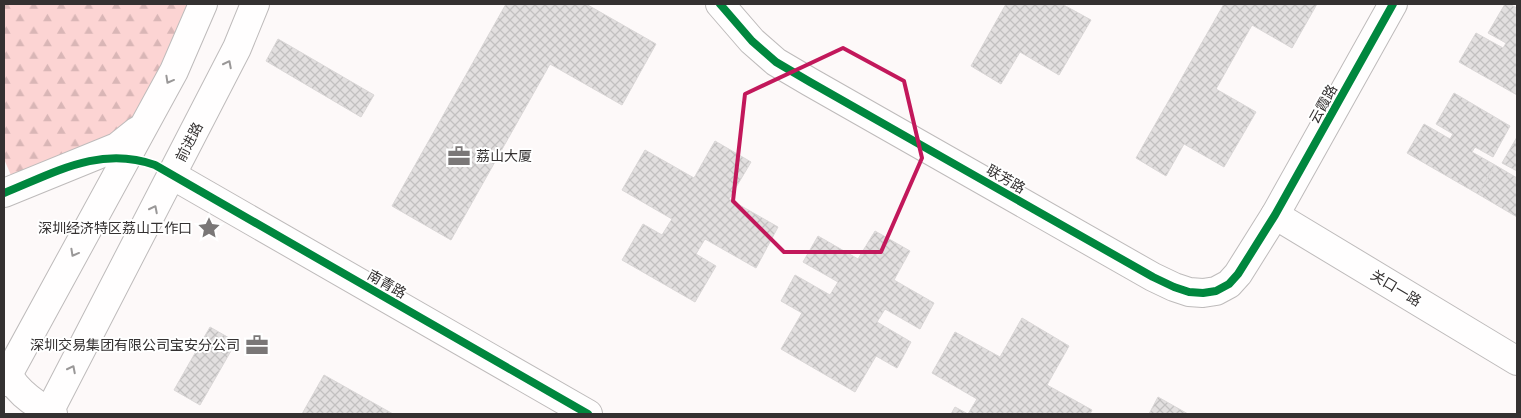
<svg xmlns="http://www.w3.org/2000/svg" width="1521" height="418" font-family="'Public Sans','Noto Sans SC',sans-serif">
<defs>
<pattern id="forest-firs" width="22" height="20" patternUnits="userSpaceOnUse" patternTransform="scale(1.25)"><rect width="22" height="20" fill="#fcd4d3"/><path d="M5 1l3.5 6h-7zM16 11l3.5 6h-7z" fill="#d9b6b6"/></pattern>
<pattern id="building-cross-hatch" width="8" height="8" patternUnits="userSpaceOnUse" patternTransform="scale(1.25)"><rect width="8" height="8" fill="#e2dfdf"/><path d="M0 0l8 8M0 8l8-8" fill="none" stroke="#c2c0c0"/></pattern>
</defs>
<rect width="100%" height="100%" fill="#fdf9f9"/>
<!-- forest -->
<polygon fill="url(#forest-firs)" points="4,4 187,4 181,21 148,94 134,119 118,133 13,180 4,159"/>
<!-- building -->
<g fill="url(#building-cross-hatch)" stroke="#dad7d7">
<polygon points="506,4 586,4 656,44 622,105 550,64 451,240 392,206"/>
<polygon points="1006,4 1062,4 1091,20 1059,75 1020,52 1001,84 971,66"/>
<polygon points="1224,4 1317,4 1292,48 1252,25 1216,89 1256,112 1224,167 1184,144 1166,176 1136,158"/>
<polygon points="1505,4 1509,4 1517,8 1517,95 1459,62 1476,33 1503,48 1506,43 1488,33"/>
<polygon points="278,39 374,95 361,117 266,61"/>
<polygon points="1454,93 1510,126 1493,157 1475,147 1472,152 1495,165 1478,194 1407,153 1424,124 1450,139 1453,134 1436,124"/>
<polygon points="1517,137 1517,171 1502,163"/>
<polygon points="715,141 751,162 729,199 778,227 756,268 705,239 696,254 716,266 695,302 622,260 643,224 662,235 672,219 622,190 645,150 694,178"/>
<polygon points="1495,165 1517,178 1517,177 1517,217 1478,194"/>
<polygon points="875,231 910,251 894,280 934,303 920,329 885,309 877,322 911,342 897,368 876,356 855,392 781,349 802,313 781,301 795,275 830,295 838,282 803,262 818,236 858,259"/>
<polygon points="1022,318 1069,346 1047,385 1092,410 1090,414 968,414 977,399 932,373 955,332 1000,357"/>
<polygon points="210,327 236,342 200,405 174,390"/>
<polygon points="324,375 393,414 302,414"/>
<polygon points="1158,397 1188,414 1149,414"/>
<polygon points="955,407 968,414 951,414"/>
</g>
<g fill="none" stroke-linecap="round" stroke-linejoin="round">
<defs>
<g id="minor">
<polyline points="720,4 752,41 776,62 810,82 1153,277 1174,287 1189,292 1203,293 1216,291 1229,284 1238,274 1275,215 1393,4"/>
<polyline points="172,175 588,414"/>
<polyline points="1275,215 1517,361"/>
</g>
<g id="major">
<polyline points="4,193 117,147 137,131"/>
<path d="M4,365C11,388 33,403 53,414"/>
<polyline points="4,382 174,71 203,4"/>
<polyline points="48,414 237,48 255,4"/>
</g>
</defs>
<!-- minor casing -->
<use href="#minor" stroke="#bebbbb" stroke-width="30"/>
<!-- major casing -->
<use href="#major" stroke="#bebbbb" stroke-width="30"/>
<!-- minor -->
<use href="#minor" stroke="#fffefe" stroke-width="28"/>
<!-- major -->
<use href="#major" stroke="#fffefe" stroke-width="28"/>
<defs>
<g id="cycleway">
<polyline points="720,4 752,41 776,62 810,82 1153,277 1174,287 1189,292 1203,293 1216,291 1229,284 1238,274 1275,215 1393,4"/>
<path d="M4,193C54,173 100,145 155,165L588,414"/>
</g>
</defs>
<!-- cycleway casing -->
<use href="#cycleway" stroke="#fff" stroke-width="11"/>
<!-- cycleway -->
<use href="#cycleway" stroke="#00873e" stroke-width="8"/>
</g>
<!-- one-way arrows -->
<defs><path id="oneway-chevron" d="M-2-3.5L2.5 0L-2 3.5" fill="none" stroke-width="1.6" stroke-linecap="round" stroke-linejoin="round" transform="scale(1.25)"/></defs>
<g stroke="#9a9898">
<use href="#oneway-chevron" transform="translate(228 64) rotate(-63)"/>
<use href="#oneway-chevron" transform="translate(169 80) rotate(119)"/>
<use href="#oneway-chevron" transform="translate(154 209) rotate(-63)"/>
<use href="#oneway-chevron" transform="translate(74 253) rotate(119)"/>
<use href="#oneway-chevron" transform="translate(72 369) rotate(-63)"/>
</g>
<!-- marked area -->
<path fill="none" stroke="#c2185b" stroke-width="4" stroke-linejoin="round" d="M843,48L904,81L922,158L881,252H784L733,201L745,94Z"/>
<!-- icons -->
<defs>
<symbol id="office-bare" viewBox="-9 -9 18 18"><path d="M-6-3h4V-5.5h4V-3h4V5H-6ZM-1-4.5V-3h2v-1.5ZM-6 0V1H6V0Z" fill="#7a7777" stroke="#fff" stroke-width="2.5" paint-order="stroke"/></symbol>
<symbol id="sight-bare" viewBox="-9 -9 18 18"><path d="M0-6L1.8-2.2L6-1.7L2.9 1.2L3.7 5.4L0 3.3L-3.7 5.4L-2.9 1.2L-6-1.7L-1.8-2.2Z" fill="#7a7777" stroke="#fff" stroke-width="2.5" paint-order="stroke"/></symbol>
</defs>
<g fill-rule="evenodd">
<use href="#office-bare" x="443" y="140" width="32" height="32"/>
<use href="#sight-bare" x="193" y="212" width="32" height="32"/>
<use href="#office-bare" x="241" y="329" width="32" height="32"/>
</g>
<g text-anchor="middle" stroke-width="4" stroke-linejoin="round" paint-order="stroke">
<!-- street labels -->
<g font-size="14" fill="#343131" stroke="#fff">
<text transform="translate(1323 104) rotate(-61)" y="5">云霞路</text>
<text transform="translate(189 142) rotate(-63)" y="5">前进路</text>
<text transform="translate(1006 179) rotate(30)" y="5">联芳路</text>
<text transform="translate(387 284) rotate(30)" y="5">南青路</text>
<text transform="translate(1396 288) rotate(31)" y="5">关口一路</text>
</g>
<!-- poi labels -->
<g font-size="14" fill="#343131" stroke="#fff" text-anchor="end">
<text x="476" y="161" text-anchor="start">荔山大厦</text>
<text x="192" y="233">深圳经济特区荔山工作口</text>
<text x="240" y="350">深圳交易集团有限公司宝安分公司</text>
</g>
</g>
<!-- border -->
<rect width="1521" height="418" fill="none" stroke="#343131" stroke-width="10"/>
</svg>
